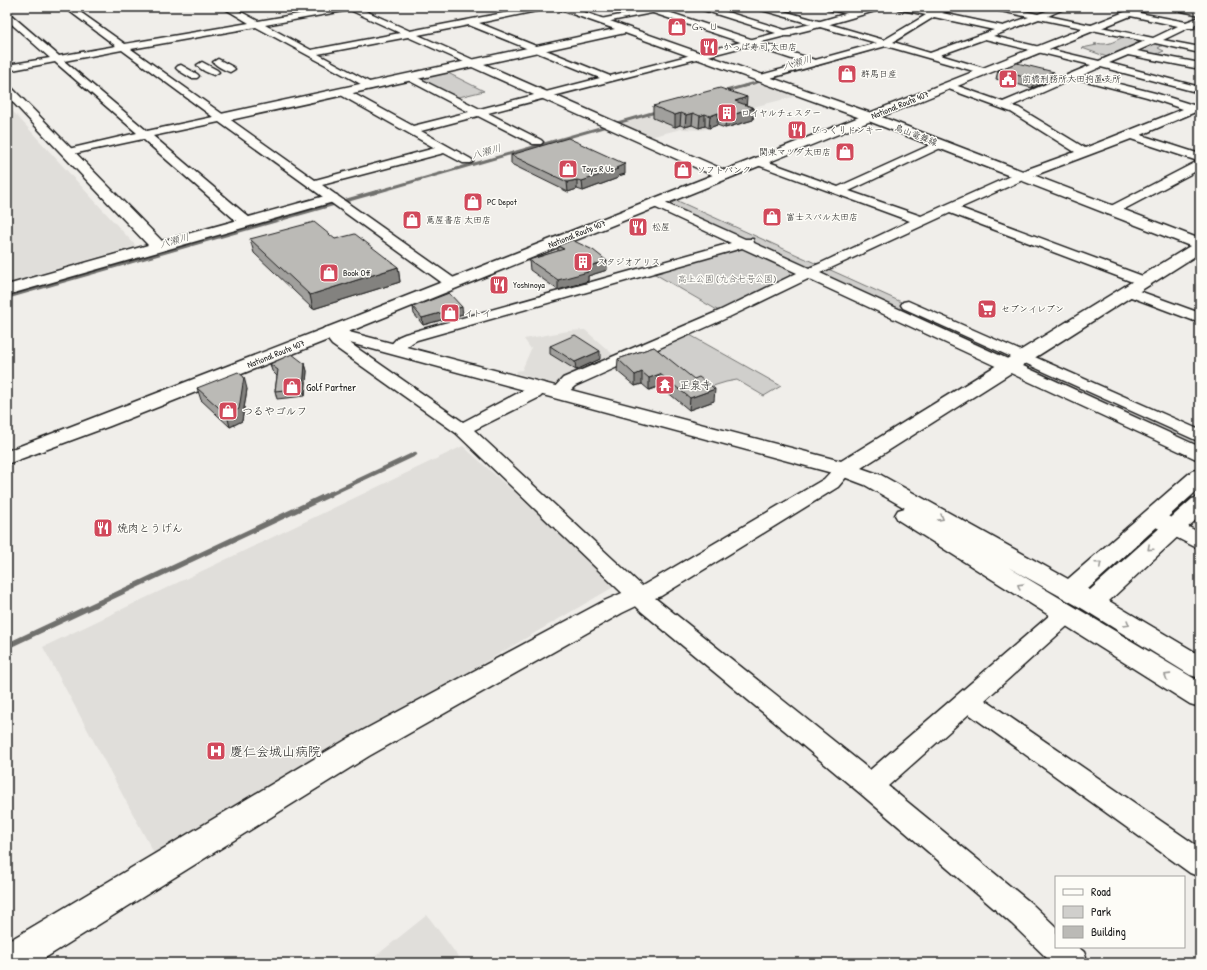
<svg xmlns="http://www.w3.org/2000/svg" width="1207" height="970" font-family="'Patrick Hand','Klee One',sans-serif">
<rect width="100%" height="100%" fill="#f0eeea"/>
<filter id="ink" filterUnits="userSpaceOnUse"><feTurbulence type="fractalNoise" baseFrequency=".025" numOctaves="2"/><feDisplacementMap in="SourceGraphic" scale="8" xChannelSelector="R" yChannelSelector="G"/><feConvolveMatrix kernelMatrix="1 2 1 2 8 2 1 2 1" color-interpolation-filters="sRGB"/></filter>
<g filter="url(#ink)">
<!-- built -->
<g fill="#e0deda">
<polygon points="762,83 797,96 749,108 744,118 702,130 681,129 646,138 617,125"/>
<polygon points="7,105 136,246 7,283"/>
<polygon points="585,330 616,357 553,384 516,373 517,371 522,370 531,349 524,339 568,331"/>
<polygon points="463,446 617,585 155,855 43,647"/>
<polygon points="427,915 463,963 367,963"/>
</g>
<!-- green -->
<g fill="#d0cfcc" stroke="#767674">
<path d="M1125,36L1148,41L1110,58L1082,48L1097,45L1094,44C1098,43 1100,44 1104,44C1112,44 1118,39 1125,36Z"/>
<polygon points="1154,42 1165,44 1158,48 1164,51 1157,54 1159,55 1135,51"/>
<polygon points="444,71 484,91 455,98 415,78"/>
<polygon points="669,197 1200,437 1200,454 808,273 724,314 648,270 743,243 656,203"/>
<polygon points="690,335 781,386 764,396 737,380 726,382 700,390 637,359"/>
</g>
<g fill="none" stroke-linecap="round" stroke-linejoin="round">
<!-- stream-far4 -->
<g stroke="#706f6d" stroke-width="2.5">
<polyline points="655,8 660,7"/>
<polyline points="890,45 931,19 963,7"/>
<polyline points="744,86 868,51"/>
</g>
<!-- stream-far3 -->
<g stroke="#706f6d" stroke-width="3">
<polyline points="722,92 748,85"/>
<polyline points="373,193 659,111"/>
</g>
<!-- stream-far2 -->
<polyline stroke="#706f6d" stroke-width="3.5" points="7,297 376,192"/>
<!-- stream-far1 -->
<polyline stroke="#706f6d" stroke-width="4.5" points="328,495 415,454"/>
<!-- stream -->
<polyline stroke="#706f6d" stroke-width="5.5" points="7,646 330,494"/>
<defs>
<g id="street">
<path d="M64,7H73L125,44L249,23L222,7H232L258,21L339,7H357L410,31L534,7H550L546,9L479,23L610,76L776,33L700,9L699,7H711L785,30L811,24L758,9L757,7H770L884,40L926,15L898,9L897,7H912L933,11L945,7H957L942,13L1003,26L1029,17L991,9L990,7H1005L1038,14L1057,7H1068L1048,16L1153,38L1178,26L1126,15V11H1129L1186,22L1200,17V22L1194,25V28H1188L1163,40L1200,47V53L1155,43L1137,51L1200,63V69L1128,55L1109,63L1200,87V93L1101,67L1083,75L1155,93L1193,105L1200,103V110L1141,135L1200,154V169L1115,214H1107L1105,211L1107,208L1198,161L1131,139L1025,179L960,208L1148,278L1150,281L1148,284L1143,285L1138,284L950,213L820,273L1200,447V460L1194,458L808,279L729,317L575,386C567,393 563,398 552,396L550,392L563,378L719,311L797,273L742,248L417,340C406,345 402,355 389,352L387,349L398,337L405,334L731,243L652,206L650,203L652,200L656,199L745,239H753L754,243L809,268L819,264L910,221L755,164L753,162L755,160H763L838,187L937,142H945L947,144L945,146L849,191L921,216L1017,173L1075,152L1011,112L946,88L944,86L946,84H952L1003,102L1091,65L985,39L940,55L987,69L989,71L987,73L984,74L886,46L763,80H757L755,78L757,76L877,43L820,27L792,34L791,36H785L488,113L541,140L543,142L541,144H533L478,116L421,131L471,159L473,161L471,163H463L444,153L322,185L458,281L460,284L458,287L453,288L448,287L219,122L153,136L251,219L252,222L251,225H241L143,139L68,155L64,154L62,152L64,150L137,133L55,62L7,71V65L50,58L7,20V14H10L59,56L116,46ZM350,10L400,33L311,50L265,25ZM934,17L994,30L930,53L893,42ZM1039,19L1145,41L1099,61L993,36ZM469,25L600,78L480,109L412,75H406L404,77L406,79L469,112L413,126L347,90H339L338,92L339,94L435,148L315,180L131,49L256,27L370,89L373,88L375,86L373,84L318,54L408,37L473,66L478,63L476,61L418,35ZM122,50L213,117L147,131L64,61ZM1075,78L1147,97L1183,109L1085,148L1019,108L1012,106Z"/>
<polygon points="826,7 839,7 859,12 860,14 856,16 827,9"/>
<polygon points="654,8 658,10 657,12 601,23 597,21 601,19"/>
<path d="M218,59L233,67L235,69L230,72C224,70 217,66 213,62Z"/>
<path d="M202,62L217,70L219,72L214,75C208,73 201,70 197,65Z"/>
<polygon points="181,65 197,74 199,76 197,78 191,78 178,70 176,68 178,66"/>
<polygon points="1128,287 1200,313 1200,323 1123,294 1121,291 1123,288"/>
<polygon points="908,301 1200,430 1200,442 903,308 901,305 903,302"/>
<path d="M330,327L335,329L344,339L463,422L535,384L541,383L547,384L549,388L540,397L474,430L642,586L824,479C833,470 838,462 851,465L853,469L838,487L661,596L655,598L870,770L1058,608L1066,606L1074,608L1077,614L1074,620L985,700L1200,848V877L1190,873L969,714L888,786L1032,904L1056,927V947H1078L1084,952L1088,963H1052L1012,924L861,794L642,612L456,433L332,345L322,332L325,329Z"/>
<polygon points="1153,511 1160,512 1200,533 1200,548 1193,546 1146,522 1143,517 1146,512"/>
</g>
<g id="secondary">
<polygon points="556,7 570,7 874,114 1200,239 1200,253 861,468 881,475 1068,579 1192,471 1200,469 1200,488 1088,589 1090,590 1192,499 1200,497 1200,516 1109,601 1200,655 1200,678 1190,675 1083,609 1008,567 1200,682 1200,707 1190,704 898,520 895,515 898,510 905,508 865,485 836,474 324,336 321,332 324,328 330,327 841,461 1190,246 866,120 625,33 484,64 729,172 731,175 729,178 724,179 719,178 472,67 221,122 217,121 215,118 217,115 221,114 615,29 558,9"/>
<polygon points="639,7 653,7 818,61 819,63 818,65 810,65 641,9"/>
<polygon points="869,7 884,7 882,9 820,27 815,24 817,22"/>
<polygon points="1170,7 1189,7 1200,9 1200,15 1172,9"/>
<polygon points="7,86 11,87 162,241 332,194 337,195 339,198 337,201 7,295 7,285 148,245 7,96"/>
<polygon points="638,586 647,589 650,595 647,601 622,613 369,756 37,963 7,963 7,942 349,738 604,601"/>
</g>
<polygon id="highway" points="1137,7 1150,7 1148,9 353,330 110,426 7,464 7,451 341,322"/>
</defs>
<!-- street casing -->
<use href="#street" stroke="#1c1c1c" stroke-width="3"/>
<!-- secondary casing -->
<use href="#secondary" stroke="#1c1c1c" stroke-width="3"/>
<!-- highway casing -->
<use href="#highway" stroke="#1c1c1c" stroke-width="3"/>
<!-- street -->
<use href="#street" fill="#fdfcf7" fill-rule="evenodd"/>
<!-- secondary -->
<use href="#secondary" fill="#fdfcf7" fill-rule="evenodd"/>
<!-- highway -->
<use href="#highway" fill="#fdfcf7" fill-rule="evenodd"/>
</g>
<!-- wall -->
<g fill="#a1a09d" stroke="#1c1c1c">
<polygon points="998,70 1051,80 1032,88 996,79"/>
<polygon points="746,105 754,108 753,120 725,128 717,125 709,128 705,126 699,128 692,125 685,127 680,125 675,127 653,118 653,106"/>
<polygon points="511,155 625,174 618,176 618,178 583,191 577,189 568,192 511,164"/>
<polygon points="250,239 335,239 398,267 400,282 313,309 254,253"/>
<polygon points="558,246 607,270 588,276 588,281 558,290 530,270 529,260 558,251"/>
<polygon points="413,307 463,314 423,325 414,314"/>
<polygon points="550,346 600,359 576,370 550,354"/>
<polygon points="654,347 714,401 689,410 660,386 649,390 642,384 635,386 617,371 618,359"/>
<polygon points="270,364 305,364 307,371 305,396 277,399 275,391 277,376 272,371"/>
<polygon points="197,388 247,389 242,421 230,427 201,400"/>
</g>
<!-- shaded-wall -->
<g fill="#83827f" stroke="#1c1c1c">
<polygon points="1054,72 1051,80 1032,88 1035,80"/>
<polygon points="747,97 746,109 735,101"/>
<polygon points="754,108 753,120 725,128 726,117"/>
<polygon points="681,113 680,125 675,127 675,115"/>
<polygon points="693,113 692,125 685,127 686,115"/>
<polygon points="718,113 717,125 709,128 710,116"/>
<polygon points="705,114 705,126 699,128 700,116"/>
<polygon points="625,164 625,174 618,176 618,178 583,191 582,181"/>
<polygon points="577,180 577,189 568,192 567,182"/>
<polygon points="607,261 607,270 588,276 588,281 558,290 558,280 582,268"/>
<polygon points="398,267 400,282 313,309 310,295"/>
<polygon points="462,307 463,314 423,325 422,318"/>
<polygon points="600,351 600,359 576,370 575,362"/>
<polygon points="305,364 307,371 305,396 303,388"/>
<polygon points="642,372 642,384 635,386 635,375"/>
<polygon points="660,374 660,386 649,390 649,378"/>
<polygon points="244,377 247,389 242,421 230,427 227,415"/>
<polygon points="715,389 714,401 689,410 690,398"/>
</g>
<!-- building -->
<g fill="#bbbab6" stroke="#1c1c1c">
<polygon points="1017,63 1054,72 1035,80 998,70"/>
<polygon points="720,88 747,97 735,101 754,108 726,117 718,113 710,116 705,114 700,116 693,113 686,115 681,113 675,115 653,106"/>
<polygon points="568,138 625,164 616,168 618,169 582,181 577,180 567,182 511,155"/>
<polygon points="314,222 335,239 355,234 398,267 310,295 250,239"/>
<polygon points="572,240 593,250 607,261 582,268 588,272 558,280 529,260 564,249 558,246"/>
<polygon points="449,293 462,307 422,318 413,307"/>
<polygon points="575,335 600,351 575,362 550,346"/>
<polygon points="654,347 694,379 699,377 715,389 690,398 660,374 649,378 642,372 635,375 618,359"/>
<polygon points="292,354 305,364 303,388 275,391 278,370 270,364"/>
<polygon points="238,372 244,377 239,409 227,415 197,388"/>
</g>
<!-- one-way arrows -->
<defs><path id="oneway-chevron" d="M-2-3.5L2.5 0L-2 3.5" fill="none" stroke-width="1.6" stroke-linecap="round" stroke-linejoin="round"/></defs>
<g stroke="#989794">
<use href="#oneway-chevron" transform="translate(941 518) rotate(29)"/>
<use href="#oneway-chevron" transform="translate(1150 548) rotate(138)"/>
<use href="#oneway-chevron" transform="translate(1099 564) rotate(-41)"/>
<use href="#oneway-chevron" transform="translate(1020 586) rotate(-148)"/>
<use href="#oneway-chevron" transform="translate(1127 624) rotate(31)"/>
<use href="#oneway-chevron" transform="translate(1167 676) rotate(-148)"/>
</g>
</g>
<!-- icons -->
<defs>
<symbol id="shop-square" viewBox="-11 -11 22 22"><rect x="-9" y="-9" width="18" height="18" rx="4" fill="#d1495b" stroke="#fdfcf7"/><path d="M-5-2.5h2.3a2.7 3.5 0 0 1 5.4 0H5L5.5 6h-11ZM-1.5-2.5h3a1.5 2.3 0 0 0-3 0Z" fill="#fff"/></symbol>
<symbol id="restaurant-square" viewBox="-11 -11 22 22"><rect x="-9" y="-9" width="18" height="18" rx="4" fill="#d1495b" stroke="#fdfcf7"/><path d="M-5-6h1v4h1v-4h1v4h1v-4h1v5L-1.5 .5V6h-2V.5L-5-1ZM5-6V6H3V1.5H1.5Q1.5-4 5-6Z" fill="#fff"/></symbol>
<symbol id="civic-square" viewBox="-11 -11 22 22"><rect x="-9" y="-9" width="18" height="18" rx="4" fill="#d1495b" stroke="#fdfcf7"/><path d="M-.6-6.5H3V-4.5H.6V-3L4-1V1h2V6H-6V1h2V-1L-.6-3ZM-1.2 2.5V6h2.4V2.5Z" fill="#fff"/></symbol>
<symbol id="building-square" viewBox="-11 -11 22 22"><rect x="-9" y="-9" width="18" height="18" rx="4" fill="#d1495b" stroke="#fdfcf7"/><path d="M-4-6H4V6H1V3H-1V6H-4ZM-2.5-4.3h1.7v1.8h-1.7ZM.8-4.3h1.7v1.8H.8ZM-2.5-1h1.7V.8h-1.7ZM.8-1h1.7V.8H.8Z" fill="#fff"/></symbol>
<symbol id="supermarket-square" viewBox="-11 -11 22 22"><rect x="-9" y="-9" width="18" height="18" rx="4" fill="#d1495b" stroke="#fdfcf7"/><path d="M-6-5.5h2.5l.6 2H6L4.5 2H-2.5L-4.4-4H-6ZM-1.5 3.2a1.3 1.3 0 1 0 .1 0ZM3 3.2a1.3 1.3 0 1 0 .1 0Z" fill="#fff"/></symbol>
<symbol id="temple-square" viewBox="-11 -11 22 22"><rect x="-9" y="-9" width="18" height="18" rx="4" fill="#d1495b" stroke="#fdfcf7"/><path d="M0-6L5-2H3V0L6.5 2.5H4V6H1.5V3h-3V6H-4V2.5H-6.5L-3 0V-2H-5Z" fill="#fff"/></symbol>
<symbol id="hospital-square" viewBox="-11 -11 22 22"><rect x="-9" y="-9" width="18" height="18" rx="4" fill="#d1495b" stroke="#fdfcf7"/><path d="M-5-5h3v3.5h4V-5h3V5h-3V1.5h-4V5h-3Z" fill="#fff"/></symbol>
</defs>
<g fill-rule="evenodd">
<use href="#shop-square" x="666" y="16" width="22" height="22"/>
<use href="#restaurant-square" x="698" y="36" width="22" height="22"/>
<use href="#shop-square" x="836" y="63" width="22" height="22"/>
<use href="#civic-square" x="997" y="68" width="22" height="22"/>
<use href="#building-square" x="716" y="102" width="22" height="22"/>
<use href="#restaurant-square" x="786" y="119" width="22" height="22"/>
<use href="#shop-square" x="834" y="141" width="22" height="22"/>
<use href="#shop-square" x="557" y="158" width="22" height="22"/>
<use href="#shop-square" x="672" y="159" width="22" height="22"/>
<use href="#shop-square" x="462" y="191" width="22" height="22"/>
<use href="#shop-square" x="761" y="206" width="22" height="22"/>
<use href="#shop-square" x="401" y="209" width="22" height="22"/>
<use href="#restaurant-square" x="627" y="216" width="22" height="22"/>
<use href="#building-square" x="572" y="251" width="22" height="22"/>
<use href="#shop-square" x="318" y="262" width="22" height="22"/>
<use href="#restaurant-square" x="488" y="274" width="22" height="22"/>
<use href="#supermarket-square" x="976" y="298" width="22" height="22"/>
<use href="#shop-square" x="439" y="302" width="22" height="22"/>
<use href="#temple-square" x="654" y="374" width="22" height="22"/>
<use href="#shop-square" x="281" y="376" width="22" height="22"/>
<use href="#shop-square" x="217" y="400" width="22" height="22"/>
<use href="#restaurant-square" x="92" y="517" width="22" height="22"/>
<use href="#hospital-square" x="205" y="740" width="22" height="22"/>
</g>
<g text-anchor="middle" stroke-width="3" stroke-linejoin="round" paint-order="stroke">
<!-- far-poi labels -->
<g font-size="9" fill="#1c1c1c" stroke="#fdfcf7" text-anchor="start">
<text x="691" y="30">Ｇ．Ｕ</text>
<text x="723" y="50">かっぱ寿司 太田店</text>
<text x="861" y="77">群馬日産</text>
<text x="1022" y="82">前橋刑務所大田拘置支所</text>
<text x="741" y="116">ロイヤルチェスター</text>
<text x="811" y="133">びっくりドンキー</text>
<text x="831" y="155" text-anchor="end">関東マツダ太田店</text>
<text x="582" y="172">Toys R Us</text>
<text x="697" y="173">ソフトバンク</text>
<text x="487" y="205">PC Depot</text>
<text x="786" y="220">富士スバル太田店</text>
<text x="426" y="223">蔦屋書店 太田店</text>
<text x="652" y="230">松屋</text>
<text x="597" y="265">スタジオアリス</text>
<text x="343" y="276">Book Off</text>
<text x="513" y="288">Yoshinoya</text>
<text x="1001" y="312">セブンイレブン</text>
<text x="464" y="316">イトイ</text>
</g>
<!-- far-street labels -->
<g font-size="9" fill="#1c1c1c" stroke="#fdfcf7">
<text transform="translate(900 105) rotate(-22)" y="3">National Route 407</text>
<text transform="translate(916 135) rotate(21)" y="3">鳥山竜舞線</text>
<text transform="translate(577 234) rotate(-22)" y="3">National Route 407</text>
<text transform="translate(276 354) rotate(-22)" y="3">National Route 407</text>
</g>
<!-- far-park labels -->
<g font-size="9" fill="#5b5b5a" stroke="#fdfcf7">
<text x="727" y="282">高上公園 (九合七号公園)</text>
</g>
<!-- far-water labels -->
<g font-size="10" font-style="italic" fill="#5b5b59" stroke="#fdfcf7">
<text transform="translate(797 62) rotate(-16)" y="4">八瀬川</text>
<text transform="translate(486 151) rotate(-16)" y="4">八瀬川</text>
<text transform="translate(174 240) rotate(-16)" y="4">八瀬川</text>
</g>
<!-- poi labels -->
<g font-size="11" fill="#1c1c1c" stroke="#fdfcf7" text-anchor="start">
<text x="679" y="389">正泉寺</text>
<text x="306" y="391">Golf Partner</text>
<text x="242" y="415">つるやゴルフ</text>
<text x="117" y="532">焼肉とうげん</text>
</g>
<!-- near-poi labels -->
<g font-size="13" fill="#1c1c1c" stroke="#fdfcf7" text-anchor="start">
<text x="230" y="756">慶仁会城山病院</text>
</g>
</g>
<!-- margin -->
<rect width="1207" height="970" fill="none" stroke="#fdfcf7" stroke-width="24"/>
<rect x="12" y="12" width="1183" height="946" fill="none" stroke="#1c1c1c" stroke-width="1.5" filter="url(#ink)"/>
<!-- legend -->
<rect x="1055" y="876" width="130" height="72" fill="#fdfcf7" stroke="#a3a29f"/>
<rect x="1063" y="889" width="20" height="6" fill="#fdfcf7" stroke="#a3a29f"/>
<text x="1091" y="896" font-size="12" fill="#1c1c1c">Road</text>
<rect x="1063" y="906" width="20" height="12" fill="#d0cfcc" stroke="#a3a29f"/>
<text x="1091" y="916" font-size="12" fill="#1c1c1c">Park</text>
<rect x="1063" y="926" width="20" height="12" fill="#bbbab6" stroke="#a3a29f"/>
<text x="1091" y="936" font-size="12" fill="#1c1c1c">Building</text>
</svg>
